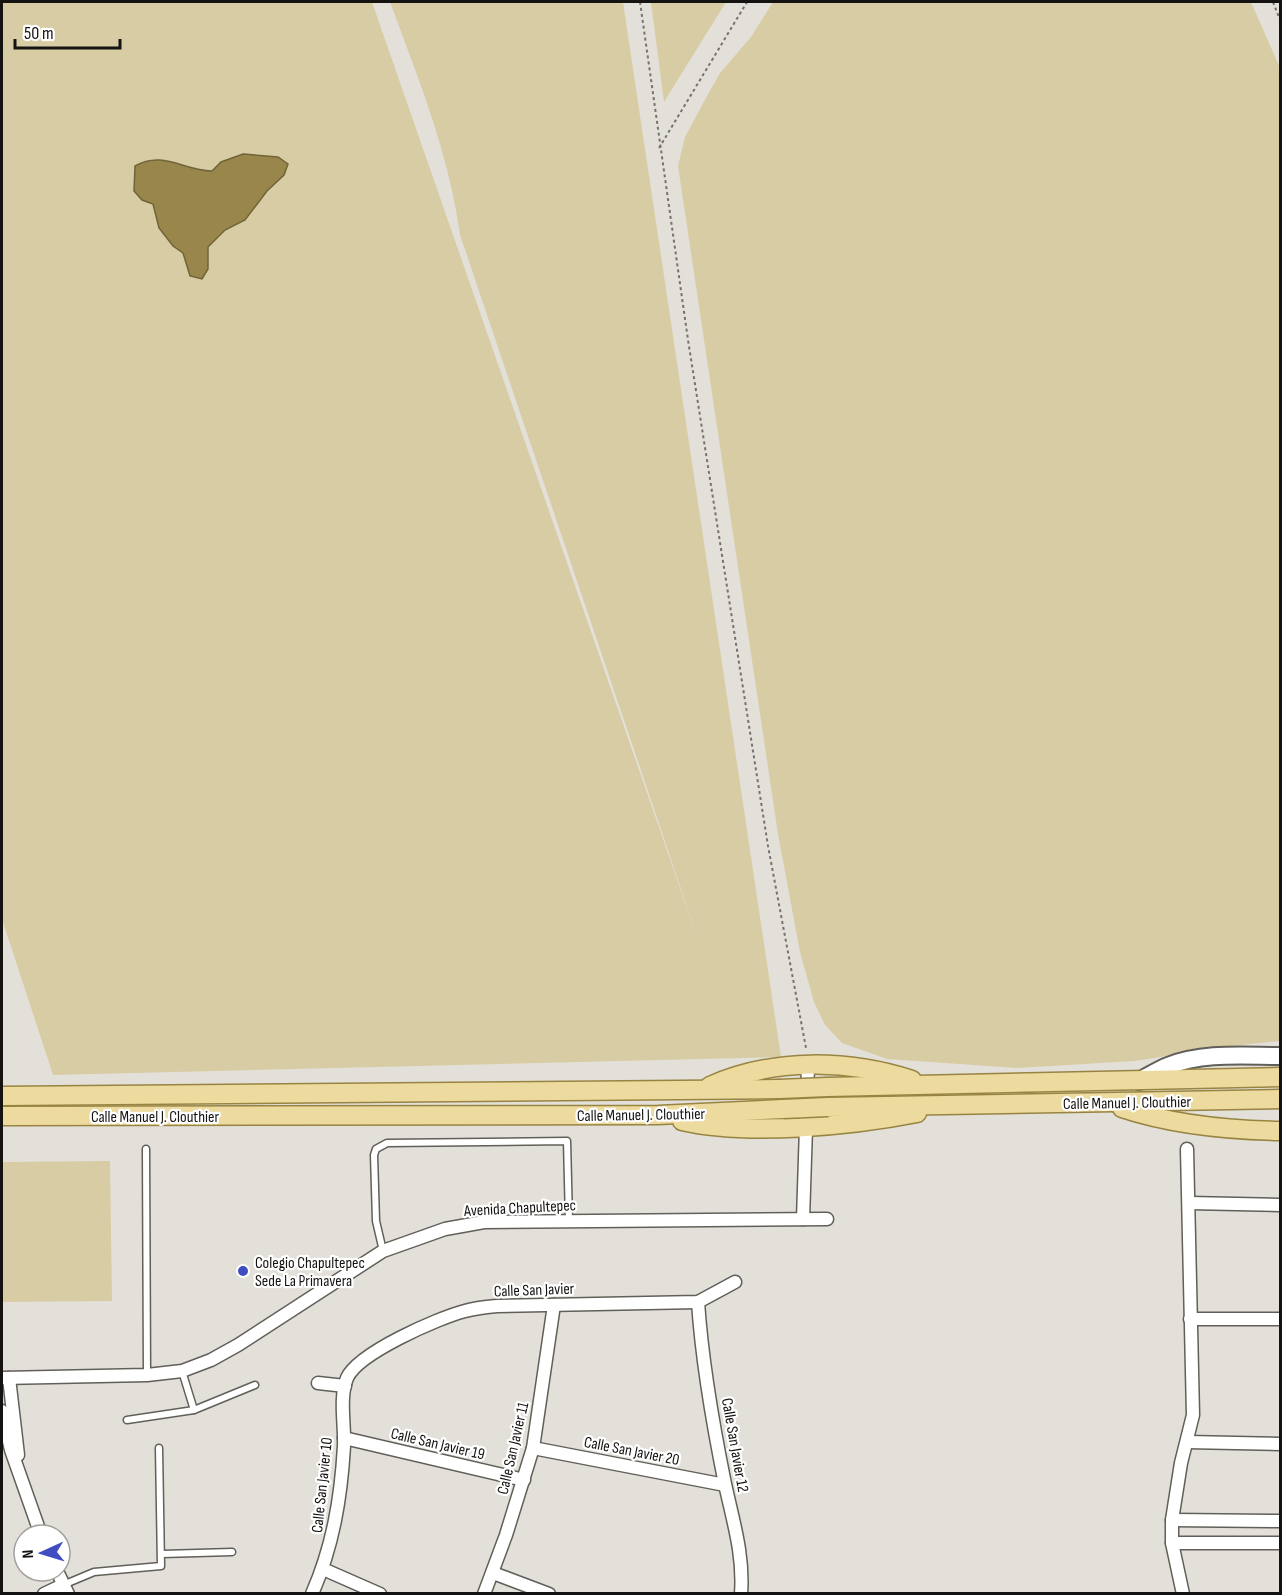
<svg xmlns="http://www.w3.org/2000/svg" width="1282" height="1595" font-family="'Sofia Sans Condensed',sans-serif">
<rect width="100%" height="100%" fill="#e3e0d9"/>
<!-- green -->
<g fill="#d8cca4">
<path d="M2,2H372L701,948L460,235C449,153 418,78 390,2H623L781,1057L53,1075L2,919Z"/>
<polygon points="651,2 726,2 664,102"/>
<polygon points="773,2 1251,2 1280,68 1280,1041 1223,1047 1135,1061 1017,1068 887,1059 842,1043 825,1025 814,1002 800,952 778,834 678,166 685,137 707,96 720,73 751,37"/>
<polygon points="110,1161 112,1301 2,1302 2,1162"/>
</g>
<!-- water -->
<path fill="#98864b" stroke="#70643a" stroke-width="1.5" d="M243,154L278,157L288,164L284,175L267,191L245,220L225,230L208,247V269L202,279L190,276L183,253L173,246L159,228L153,204L142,200L134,191L135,166C163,150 184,171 212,171L221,162Z"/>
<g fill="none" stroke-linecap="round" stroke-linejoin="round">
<defs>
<g id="lane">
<polyline points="146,1149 147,1375"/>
<polyline points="383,1251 376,1221 374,1155 376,1149 387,1143 567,1141 569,1221"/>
<polyline points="182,1371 194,1410"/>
<polyline points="127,1420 194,1410 255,1385"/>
<polyline points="162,1554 232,1552"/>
<polyline points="63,1585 94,1572 161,1566 159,1448"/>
</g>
<g id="street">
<polyline points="1189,1203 1280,1205"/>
<polyline points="803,1219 808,1066"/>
<path d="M698,1302C702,1362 713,1425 725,1484C733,1521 744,1555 741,1594"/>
<polyline points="1190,1319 1280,1319"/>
<polyline points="2,1378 147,1375 182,1371 211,1360 238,1345 383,1251 445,1229 484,1222 827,1219"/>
<polyline points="9,1378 18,1455"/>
<polyline points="318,1383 345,1386"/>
<polyline points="2,1411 11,1450 41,1535"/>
<polyline points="344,1438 524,1480"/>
<polyline points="1187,1442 1280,1444"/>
<polyline points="533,1448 725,1485"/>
<polyline points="1172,1520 1280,1521"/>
<polyline points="1172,1543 1280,1543"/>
<polyline points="323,1569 380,1594"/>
<polyline points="57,1571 68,1594"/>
<polyline points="493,1573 549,1594"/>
<polyline points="44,1594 63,1585"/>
<path d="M312,1594C333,1546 341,1498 344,1446C345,1425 339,1398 347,1378C358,1353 438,1318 465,1311C475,1308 486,1307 497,1306L698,1302L735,1282"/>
<polyline points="484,1594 506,1535 533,1448 554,1305"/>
<polyline points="1183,1594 1172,1543 1172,1520 1181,1463 1193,1415 1187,1149"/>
</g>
<path id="secondary" d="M1139,1081C1149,1076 1158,1070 1168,1066C1203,1052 1244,1056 1280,1056"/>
<g id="primary">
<path d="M710,1086C773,1058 847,1059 912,1080"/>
<polyline points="827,1087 1280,1077"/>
<polyline points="2,1096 779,1089"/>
<polyline points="828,1107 1280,1099"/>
<path d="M1122,1108C1173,1125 1227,1130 1280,1131"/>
<polyline points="2,1116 658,1115 783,1109"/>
<path d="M682,1121C747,1136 851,1126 917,1113"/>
</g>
</defs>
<!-- lane casing -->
<use href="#lane" stroke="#615f59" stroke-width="9"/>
<!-- street casing -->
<use href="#street" stroke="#615f59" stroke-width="15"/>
<!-- secondary casing -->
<use href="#secondary" stroke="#615f59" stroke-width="20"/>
<!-- primary casing -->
<use href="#primary" stroke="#988442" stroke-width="21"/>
<!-- path -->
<g stroke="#75736f" stroke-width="2" stroke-dasharray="3 3" stroke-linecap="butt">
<polyline points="640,2 688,340 768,846 806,1048"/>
<polyline points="1273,2 1280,20"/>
<polyline points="659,148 747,2"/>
</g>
<!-- lane -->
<use href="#lane" stroke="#fff" stroke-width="6"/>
<!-- street -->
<use href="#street" stroke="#fff" stroke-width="12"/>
<!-- secondary -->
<use href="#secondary" stroke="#fff" stroke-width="16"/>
<!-- primary -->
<use href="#primary" stroke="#ecda9e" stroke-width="18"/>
<defs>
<g id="primary-bridge">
<polyline points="779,1089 827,1087"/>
<polyline points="783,1109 828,1107"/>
</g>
</defs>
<!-- primary-bridge casing -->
<use href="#primary-bridge" stroke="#988442" stroke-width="21" stroke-linecap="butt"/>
<!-- primary-bridge -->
<use href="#primary-bridge" stroke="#ecda9e" stroke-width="18"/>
</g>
<!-- markers -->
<circle fill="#3f4dc1" stroke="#fff" stroke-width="2" cx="243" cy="1271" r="6"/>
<g text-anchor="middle" stroke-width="4.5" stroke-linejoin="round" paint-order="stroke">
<!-- street labels -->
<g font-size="16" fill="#141311" stroke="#fff">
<text transform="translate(1127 1102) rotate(-1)" y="6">Calle Manuel J. Clouthier</text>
<text transform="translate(641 1114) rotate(-1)" y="6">Calle Manuel J. Clouthier</text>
<text x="155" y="1122">Calle Manuel J. Clouthier</text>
<text transform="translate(520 1207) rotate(-3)" y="6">Avenida Chapultepec</text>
<text transform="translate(534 1289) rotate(-2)" y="6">Calle San Javier</text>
<text transform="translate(438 1443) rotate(13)" y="6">Calle San Javier 19</text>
<text transform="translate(736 1445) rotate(80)" y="6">Calle San Javier 12</text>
<text transform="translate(512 1448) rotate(-77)" y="6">Calle San Javier 11</text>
<text transform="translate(632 1450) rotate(11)" y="6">Calle San Javier 20</text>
<text transform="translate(321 1485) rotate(-84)" y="6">Calle San Javier 10</text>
</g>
<!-- poi labels -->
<g font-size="16" fill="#141311" stroke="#fff" text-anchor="start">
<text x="255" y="1268">Colegio Chapultepec<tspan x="255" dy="18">Sede La Primavera</tspan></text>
</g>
</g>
<!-- border -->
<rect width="1282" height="1595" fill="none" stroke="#141311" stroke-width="6"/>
<!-- north arrow -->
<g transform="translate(42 1553) rotate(266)"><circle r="28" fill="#ffffff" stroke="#a1a1a0" stroke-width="1.5"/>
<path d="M0-4.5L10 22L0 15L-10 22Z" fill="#3f4dc1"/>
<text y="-9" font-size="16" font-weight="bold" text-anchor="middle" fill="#141311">N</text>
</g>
<!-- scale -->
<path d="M15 39v9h105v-9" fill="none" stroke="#141311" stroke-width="3"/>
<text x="24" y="39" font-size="18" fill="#141311" stroke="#ffffff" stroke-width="4.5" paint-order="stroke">50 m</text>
</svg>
